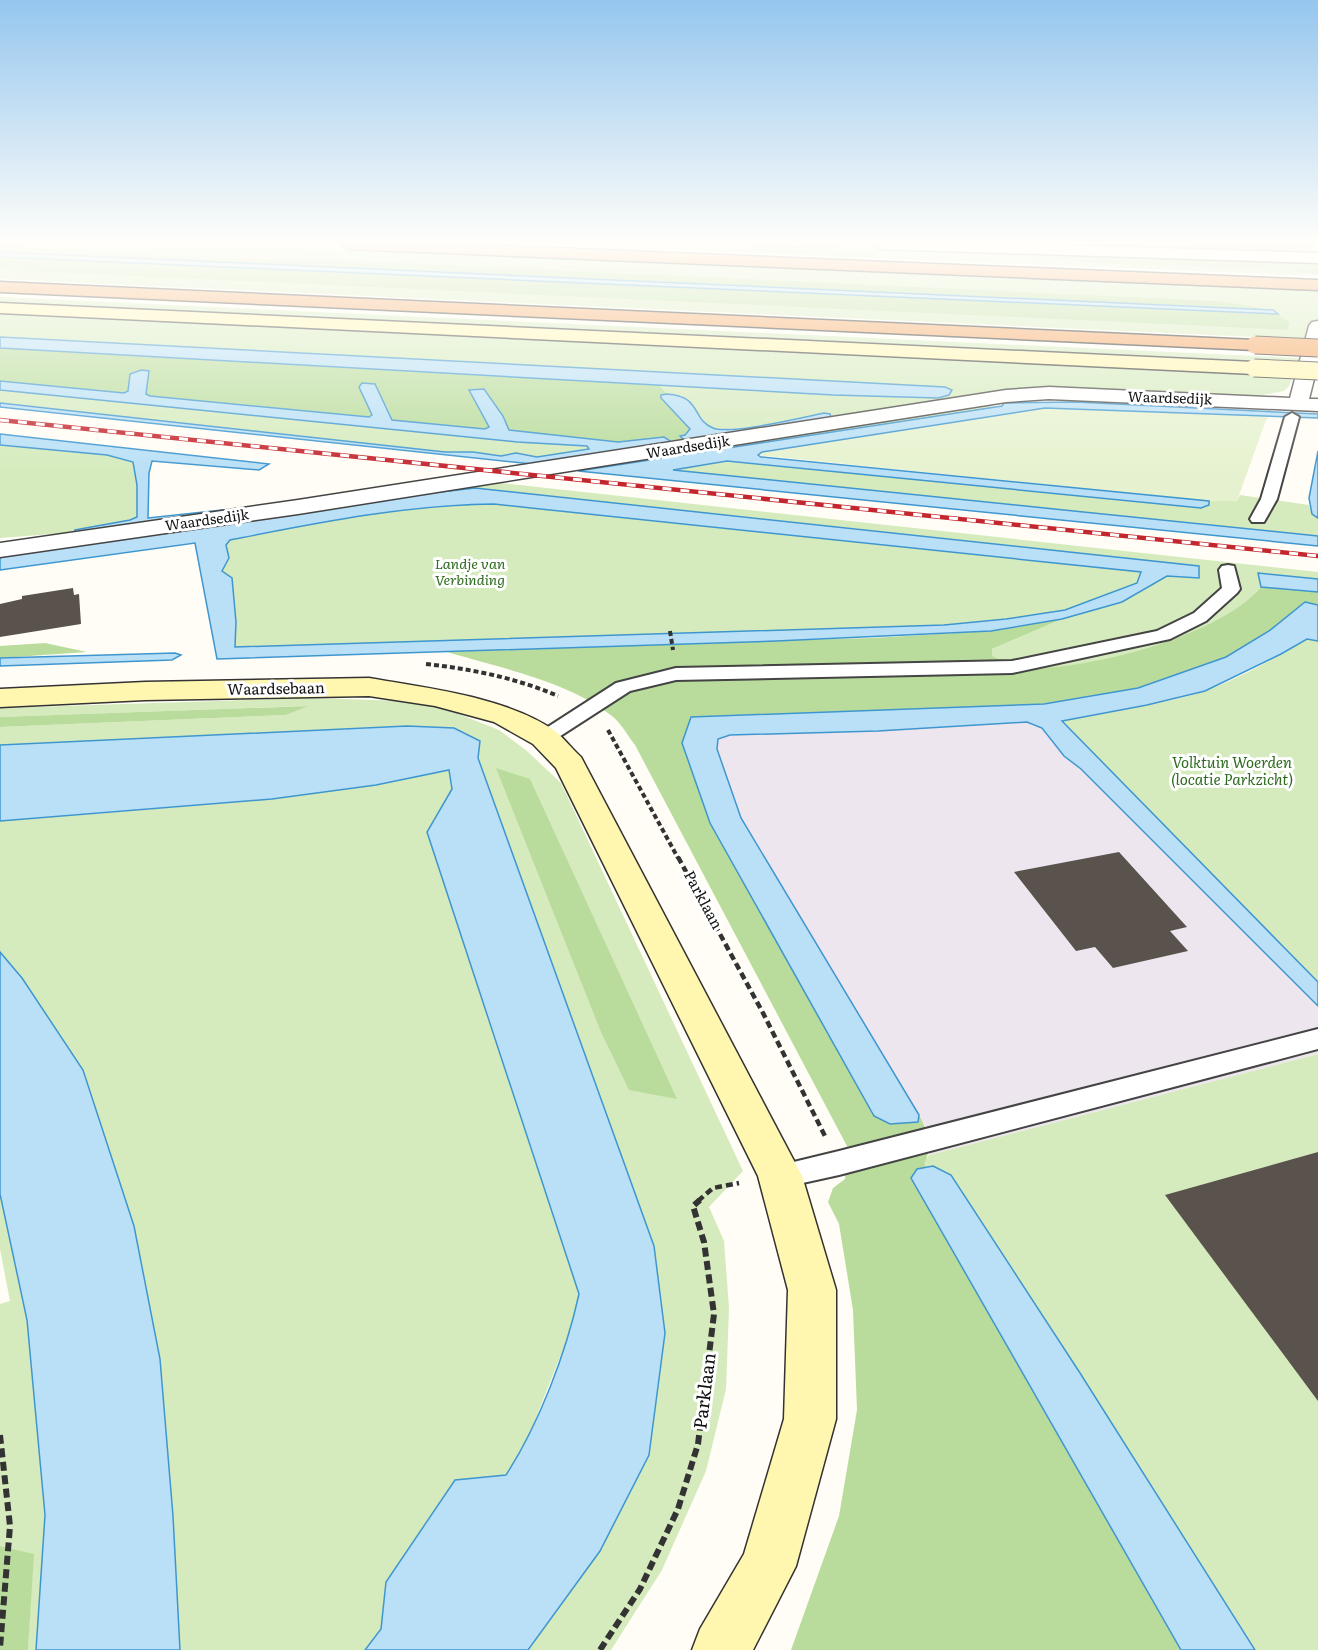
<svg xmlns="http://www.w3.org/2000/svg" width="1318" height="1650" font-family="Literata,serif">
<rect width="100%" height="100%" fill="#fffdf5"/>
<!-- industrial -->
<polygon fill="#eee6ef" points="1028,722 1042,728 1064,756 1081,769 1318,1006 1318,1054 929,1155 927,1128 741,818 717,749 718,739 730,735 878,731"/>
<!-- green -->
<g fill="#d5ebbd">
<polygon points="0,244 200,244 1318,291 1318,340 0,279 0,270 1287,330 1290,322 1273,310 1221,301 341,260 211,259 0,246"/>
<polygon points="549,244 751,244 759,253"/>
<polygon points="802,244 1024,246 1088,263 1292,271 1318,276 880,258 832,246"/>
<polygon points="0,297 1318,359 1318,366 0,304"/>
<path d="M0,313L1252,374L1293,375L1289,386L1284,391L1252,397L1070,389L985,404L995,407L578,471L532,464L714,439L824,413C805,417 722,436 709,426C699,418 690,404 681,395L667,394L659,385L833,395L938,398L949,395L952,390L945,387L0,337Z"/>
<polygon points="0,390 517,442 587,446 590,449 537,457 516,453 501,456 473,452 445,452 0,403"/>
<path d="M0,445L107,455L133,462L137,485V517L130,520L75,530L232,512L231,509L436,479L491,482L1318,572V579L1258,573L1261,587C1219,636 1090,671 1026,668C1015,667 1002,660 991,656L992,649L1062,619L1122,602L1167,576L1198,578L1199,567L475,488L388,498L0,557L52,534L0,538Z"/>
<polygon points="727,461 1206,507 1209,505 1209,501 1237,501 1240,495 1309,505 1312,514 1318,518 1318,536 670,470"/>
<path d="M494,504L531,508L1141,572L1138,583L1065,610L1006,619L944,625L235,648L236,622L222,571L229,559L226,545L230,540C317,523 405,505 494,504Z"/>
<path d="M1307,639L1318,641V982L1061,720C1108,707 1159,707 1205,691C1240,678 1275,658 1307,639Z"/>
<polygon points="312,698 403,701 446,709 499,730 527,751 561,783 743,1171 709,1207 724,1241 729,1308 726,1389 706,1471 662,1570 611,1650 528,1650 600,1551 649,1455 665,1333 654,1246 478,758 480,741 454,728 407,726 0,745 0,727 286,715 306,706 0,717 0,708"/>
<path d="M449,770L452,789L428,832L579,1294L571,1329L526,1443L506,1475L386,1582L381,1629L365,1650H180L173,1516L160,1359L134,1226L83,1070L22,978L0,952V821C150,809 301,801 449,770Z"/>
<polygon points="1318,1054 1318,1650 1255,1650 1080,1373 951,1175 933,1166 926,1167 923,1164 929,1155"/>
<polygon points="0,1194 27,1320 45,1515 36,1650 28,1650 33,1554 0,1546 0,1304 10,1301 0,1249"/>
</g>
<!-- forest -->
<g fill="#b9dc9c">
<polygon points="751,244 832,246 880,258 759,253"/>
<polygon points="1069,244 1314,244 1313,255 1318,261 1318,275 1292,271 1088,263 1042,257 1037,250 1024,246"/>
<polygon points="0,246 211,259 341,260 1221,301 1273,310 0,252"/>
<polygon points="0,257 1278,314 1290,322 1287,330 0,270"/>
<path d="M0,348L659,385L667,394L661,395L662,398L690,429L684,440L618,442L508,430C500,409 489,402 469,390L489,427L485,429L392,420L386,405L369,417L150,396L128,391L124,393L0,381Z"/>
<path d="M1261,587L1318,592V605L1305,603L1269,631L1226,657L1138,688L1044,704L691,717L874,1116L890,1124L918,1122L919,1115C928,1130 933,1148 924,1164L926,1167L917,1169L911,1178L1181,1650H791L839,1516L857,1410L853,1310L839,1224L828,1202L833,1188L845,1179L848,1148L635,745C628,736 621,723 612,716C569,681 493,666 440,650L871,638L990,631L1062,619L992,649V656C1002,660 1015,668 1026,668C1090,670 1219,636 1261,587Z"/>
<polygon points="45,643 87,652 0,658 0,646"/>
<polygon points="308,706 286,715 0,727 0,717"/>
<polygon points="496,768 530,779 677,1099 629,1090 601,1032"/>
<polygon points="0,1546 34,1554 28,1650 0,1650"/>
</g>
<!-- pitch -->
<polygon fill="#e6f2cf" points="1045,408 1270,416 1266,420 1237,501 1209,501 757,455 762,452"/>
<!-- water -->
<g fill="#b9e0f7" stroke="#3f96cf" stroke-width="1.5" fill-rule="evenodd">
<polygon points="0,252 1273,310 1278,314 0,257"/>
<polygon points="0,337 945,387 952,390 949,395 938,398 833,395 0,348"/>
<polygon points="141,370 149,371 146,394 150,396 369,417 372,415 359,387 362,383 375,384 392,420 485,429 489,427 469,390 484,389 503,416 509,430 618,442 664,437 672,442 532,464 0,407 0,403 445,452 473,452 501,456 516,453 537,457 589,449 587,446 517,442 0,390 0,381 124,393 128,391 130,374"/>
<path d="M667,394C702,396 691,419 713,428C730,435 804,417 824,413L830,414L831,417L822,421L685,441L680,436L685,435L690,429L661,398V395Z"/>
<polygon points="1075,402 1318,414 1318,418 1045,408 762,452 758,455 761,457 1209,501 1209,505 1201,508 727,461 673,470 1318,536 1318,546 578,471 1002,406 1004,403"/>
<polygon points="0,434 269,464 259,470 152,461 149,473 148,518 231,509 233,512 74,533 75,530 130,520 137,517 137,485 133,462 107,455 0,445"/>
<polygon points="1318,451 1318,518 1312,514 1309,498"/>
<path d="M475,488L1199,566V578L1167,576L1122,602L1062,619L991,631L776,641L217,659L195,543L0,570V557L388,498ZM494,504L531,508L1141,572L1137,583L1065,610L1006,619L944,625L235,647L236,622L232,578L222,571L229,558L226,545L230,540C317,523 405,505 494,504Z"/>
<polygon points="1258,573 1318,579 1318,592 1261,587"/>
<polygon points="1305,602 1318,605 1318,641 1307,639 1281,654 1205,691 1147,705 1062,721 1318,982 1318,1006 1081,769 1064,756 1042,728 1027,722 878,731 730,735 718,739 717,749 741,818 919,1115 918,1122 890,1124 874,1116 710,823 682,743 691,717 1044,704 1138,688 1226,657 1269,631"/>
<polygon points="175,653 181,655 172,660 0,666 0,658"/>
<path d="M407,726L454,728L480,741L478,758L654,1246L665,1333L649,1455L600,1551L528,1650H365L381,1629L386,1582L455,1480L506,1475C539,1424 566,1353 579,1294L427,832L452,789L449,770L376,785L272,799L0,821V745Z"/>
<polygon points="0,952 22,978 83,1070 134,1226 160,1359 173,1516 180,1650 36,1650 45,1515 27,1320 0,1194"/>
<polygon points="933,1166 951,1175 1080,1373 1255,1650 1181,1650 911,1178 917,1169"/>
</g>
<!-- building -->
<g fill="#5a524d">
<polygon points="73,588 74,595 79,594 81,624 0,637 0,604 22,599 22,596"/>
<polygon points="1119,852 1187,927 1170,931 1188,951 1113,968 1095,947 1076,951 1014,872"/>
<polygon points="1318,1152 1318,1401 1165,1195"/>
</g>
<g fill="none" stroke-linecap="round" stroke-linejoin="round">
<defs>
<g id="lane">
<polygon points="1292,413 1299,417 1277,499 1264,522 1252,522 1250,519 1261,499 1285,417"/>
<polygon points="1228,565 1234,566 1240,589 1237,593 1206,621 1170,639 1012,673 676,680 630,691 551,742 544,744 537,742 534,738 537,734 616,683 676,668 1012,661 1157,631 1194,613 1222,588 1219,570 1222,566"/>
<polygon points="1318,1029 1318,1049 839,1175 780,1188 769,1184 765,1176 769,1168 839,1151"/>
</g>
<g id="street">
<polygon points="873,244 1029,244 1318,253 1318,263 880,249"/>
<polygon points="1318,321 1318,363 1309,399 1318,399 1318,411 1049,399 1006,402 298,514 0,557 0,543 298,500 1006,390 1049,387 1290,398 1309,326 1312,322"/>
</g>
<g id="secondary">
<polygon points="0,303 1254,362 1261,364 1263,368 1261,372 1254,374 0,313"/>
<path d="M369,678C426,688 507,697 555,731C564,738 572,749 581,757L802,1176L836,1290V1419L796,1566L753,1650H692L700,1629L744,1554L784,1419L788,1290L758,1176L556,768L533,744L494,722L435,706L369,696L145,700L0,707V689L145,682Z"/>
</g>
<g id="highway">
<polygon points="341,244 461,244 1318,280 1318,290 348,249"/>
<polygon points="0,282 1255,340 1261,341 1264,345 1261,349 1255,350 0,292"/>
</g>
</defs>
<!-- lane casing -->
<use href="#lane" stroke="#444" stroke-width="4"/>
<!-- street casing -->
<use href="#street" stroke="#444" stroke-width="3"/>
<!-- secondary casing -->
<use href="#secondary" stroke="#333" stroke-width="3"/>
<!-- highway casing -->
<use href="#highway" stroke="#222" stroke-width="3"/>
<!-- path-far2 -->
<g stroke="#333" stroke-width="4" stroke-dasharray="5 3" stroke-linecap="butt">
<polyline points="670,631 673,650"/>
<path d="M426,664C472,669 516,678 558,696"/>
<polyline points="608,730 678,858"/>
</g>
<!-- path-far1 -->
<g stroke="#333" stroke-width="4.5" stroke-dasharray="7 4" stroke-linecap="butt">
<polyline points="678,857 763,1013 825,1136"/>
<polyline points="698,1201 713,1188 739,1183"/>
</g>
<!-- path -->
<g stroke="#333" stroke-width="6" stroke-dasharray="9 4.5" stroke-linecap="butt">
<polyline points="0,1435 10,1526 0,1648"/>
<polyline points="600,1650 640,1589 678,1509 698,1444 714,1314 704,1242 693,1206 700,1200"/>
</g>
<!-- lane -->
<use href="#lane" fill="#fff" fill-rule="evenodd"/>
<!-- street -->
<use href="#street" fill="#fff" fill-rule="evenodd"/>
<!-- secondary -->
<use href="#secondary" fill="#fff6b0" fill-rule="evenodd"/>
<!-- highway -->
<use href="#highway" fill="#f5a25d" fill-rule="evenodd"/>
<defs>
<polyline id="rail" points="0,420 1318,556"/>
</defs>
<!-- rail casing -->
<use href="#rail" stroke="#c4262e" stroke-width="4.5"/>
<!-- rail -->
<use href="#rail" stroke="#fff" stroke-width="3" stroke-dasharray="9" stroke-linecap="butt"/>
<defs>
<polyline id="secondary-bridge" points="1254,368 1318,371"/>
<polyline id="highway-bridge" points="1255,345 1318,348"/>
</defs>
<!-- secondary-bridge casing -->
<use href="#secondary-bridge" stroke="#333" stroke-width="19" stroke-linecap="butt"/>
<!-- highway-bridge casing -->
<use href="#highway-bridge" stroke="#222" stroke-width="19" stroke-linecap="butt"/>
<!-- secondary-bridge -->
<use href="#secondary-bridge" stroke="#fff6b0" stroke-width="17"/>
<!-- highway-bridge -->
<use href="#highway-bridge" stroke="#f5a25d" stroke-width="17"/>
</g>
<!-- sky -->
<linearGradient id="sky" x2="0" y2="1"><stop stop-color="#95c6ee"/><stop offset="0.51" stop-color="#fffefa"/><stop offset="1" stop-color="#fffefa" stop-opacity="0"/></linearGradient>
<rect width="1318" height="475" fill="url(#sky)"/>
<g text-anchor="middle" stroke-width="6" stroke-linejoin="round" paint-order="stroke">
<!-- far-street labels -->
<g font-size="14" fill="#111" stroke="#fff">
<text transform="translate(1170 398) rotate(2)" y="5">Waardsedijk</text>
<text transform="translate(688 447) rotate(-9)" y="5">Waardsedijk</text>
<text transform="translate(207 520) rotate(-8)" y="5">Waardsedijk</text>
</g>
<!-- far-park labels -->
<g font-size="14" font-style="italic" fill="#2f6b1f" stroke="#fff">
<text x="470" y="569">Landje van<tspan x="470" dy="16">Verbinding</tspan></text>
</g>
<!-- street labels -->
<g font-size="15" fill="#111" stroke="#fff">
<text transform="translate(276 689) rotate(-1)" y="5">Waardsebaan</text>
<text transform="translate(703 900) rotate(62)" y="5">Parklaan</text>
</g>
<!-- park labels -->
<g font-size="15" font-style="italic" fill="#2f6b1f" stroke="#fff">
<text x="1232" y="768">Volktuin Woerden<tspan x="1232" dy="17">(locatie Parkzicht)</tspan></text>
</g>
<!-- near-street labels -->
<g font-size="18" fill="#111" stroke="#fff">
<text transform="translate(705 1391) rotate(-83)" y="6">Parklaan</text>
</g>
</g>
</svg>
